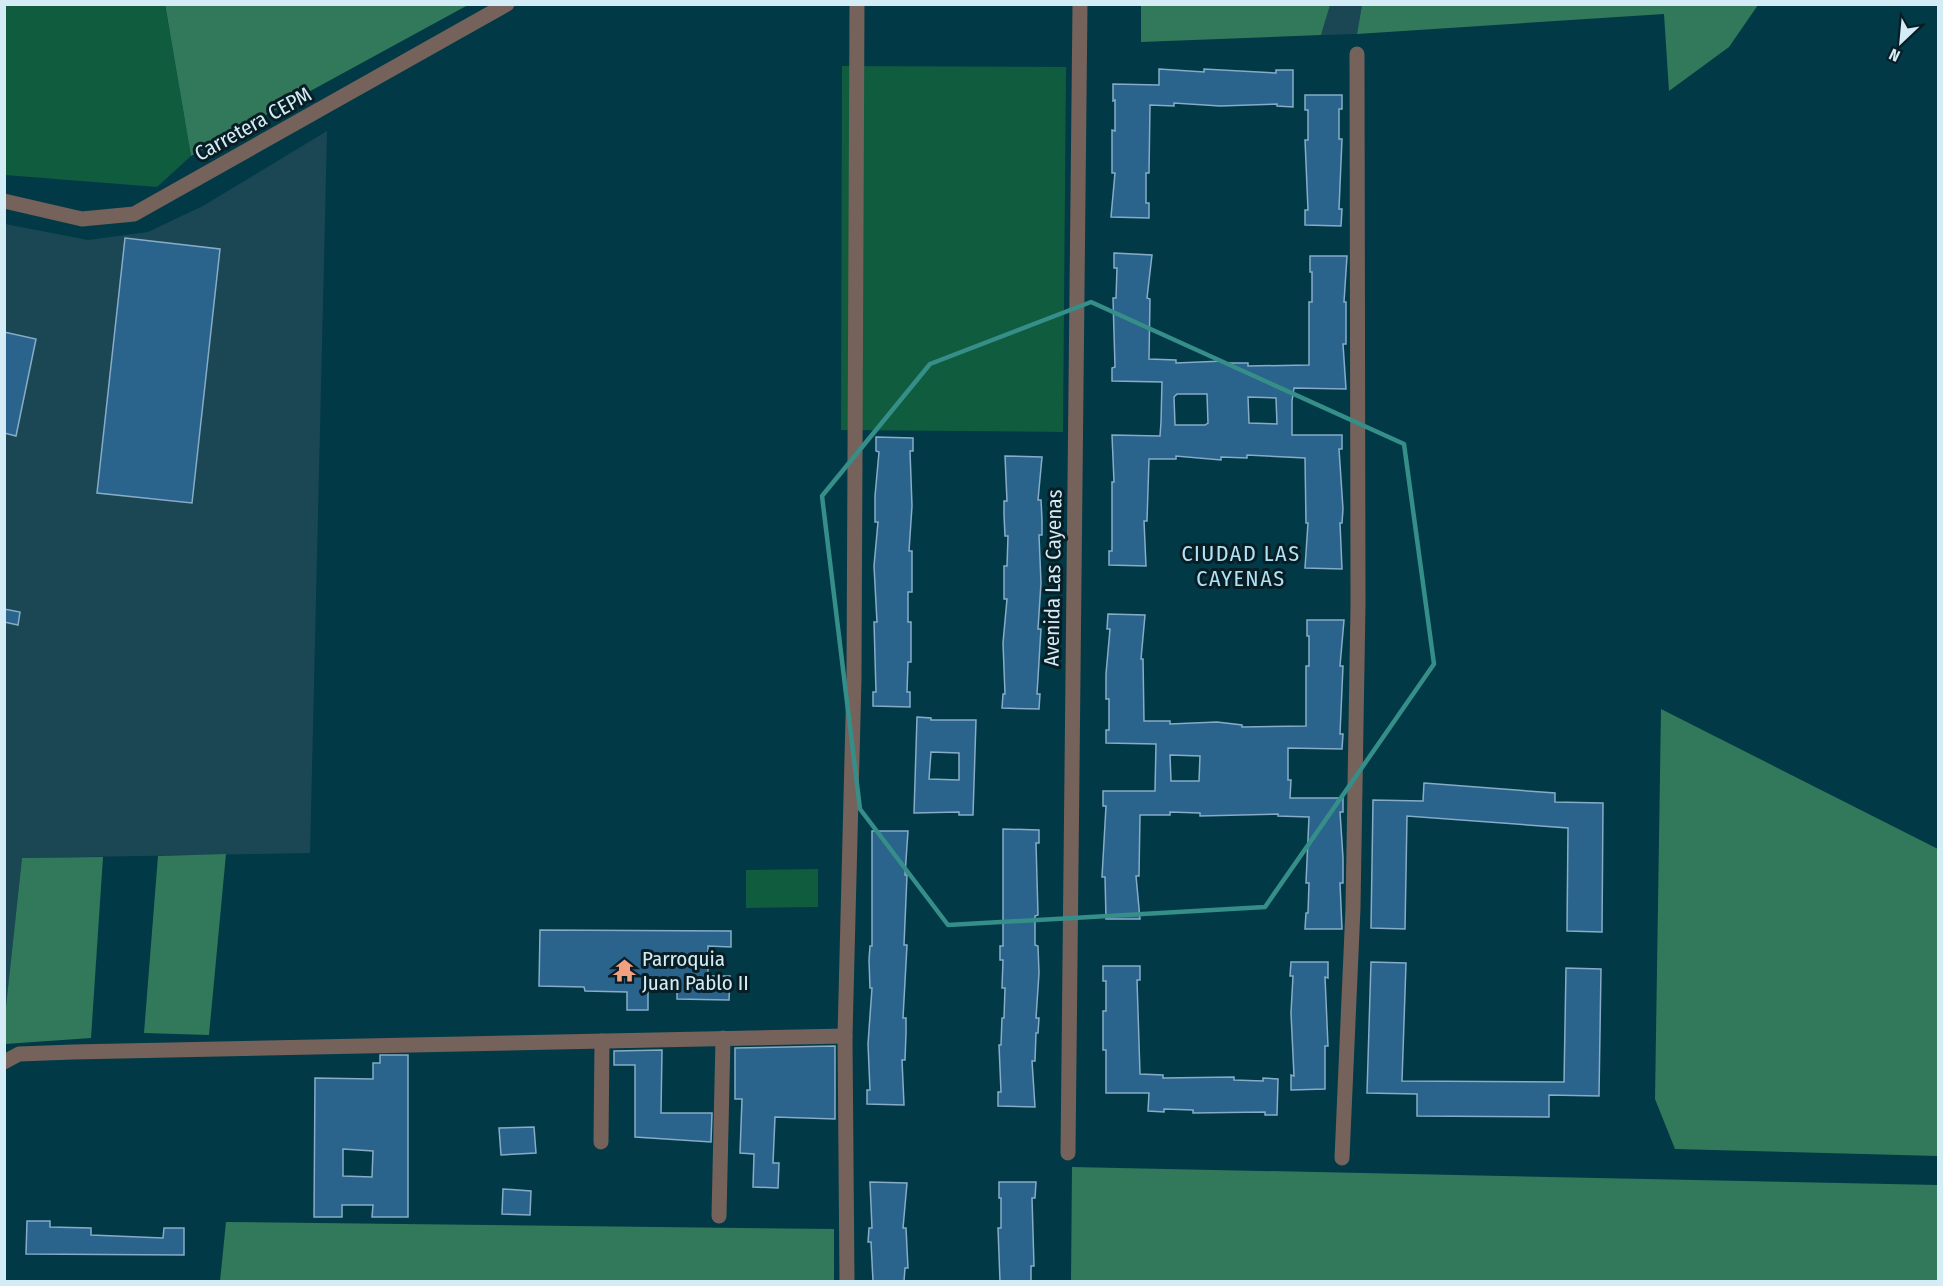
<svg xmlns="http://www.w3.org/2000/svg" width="1943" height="1286" font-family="'Fira Sans Condensed',sans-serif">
<rect width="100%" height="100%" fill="#023947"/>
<!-- built -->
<g fill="#1b4755">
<polygon points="1330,5 1362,5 1357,34 1321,35"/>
<polygon points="327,131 310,853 22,858 5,1016 5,224 88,240 148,232 203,206"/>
</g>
<!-- green -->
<g fill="#0f5c3f">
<polygon points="4,5 165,5 191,156 157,187 5,175"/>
<polygon points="842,66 1066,67 1063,432 841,430"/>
<polygon points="818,869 818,907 746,908 746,870"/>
</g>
<!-- forest -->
<g fill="#31795a">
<polygon points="165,4 468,4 468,5 191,156"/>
<polygon points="1141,5 1141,4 1330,5 1321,35 1141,42"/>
<polygon points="1362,5 1362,4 1758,5 1729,47 1669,91 1664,14 1357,34"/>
<polygon points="1661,709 1938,849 1938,1156 1675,1149 1655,1099"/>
<polygon points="226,854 209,1035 144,1033 158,856"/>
<polygon points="103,857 91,1038 5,1044 5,1016 22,858"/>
<polygon points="1072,1167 1938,1185 1938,1281 1071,1281"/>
<polygon points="226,1222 834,1229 834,1281 220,1281"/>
</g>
<!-- building -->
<g fill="#2a638b" stroke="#87acc8" stroke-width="1.5" fill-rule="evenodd">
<polygon points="1159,69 1204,72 1204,69 1276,73 1276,70 1293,70 1293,107 1277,106 1277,104 1220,106 1174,103 1174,106 1150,105 1149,173 1146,173 1146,203 1149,203 1149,218 1111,217 1115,173 1112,173 1112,130 1115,131 1115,100 1113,101 1113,84 1159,85"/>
<polygon points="1305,95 1342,95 1342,109 1339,109 1339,139 1342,139 1339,209 1342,209 1341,226 1305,225 1305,210 1308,210 1305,140 1308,140 1308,110 1305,110"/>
<polygon points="125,238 220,249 192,503 97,493"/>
<path d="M1114,253L1152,255L1147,298L1150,299L1149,359L1176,360V363L1223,361V363H1248V366L1309,365V302H1312V272H1310V256H1347L1344,302H1346V344H1343L1346,389L1294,388L1292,401V435H1342V449H1339L1343,509L1342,523H1340L1342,569L1305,568L1308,523H1306L1305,458L1247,455V458L1221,457V460L1176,456V459H1149L1147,521H1144L1146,566L1109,565V551H1112V482H1114L1112,435L1160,436L1161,422L1162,382L1112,381V368L1115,367L1113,298H1116L1117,268H1114ZM1177,394H1207L1208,423L1205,425H1175L1174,397ZM1248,397L1276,398L1277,424L1249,423Z"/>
<polygon points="4,332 36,339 16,436 4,433"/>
<polygon points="876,437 913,438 913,451 910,451 912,506 909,551 912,551 912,592 908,592 908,622 911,622 911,662 908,662 907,692 910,692 910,707 873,706 873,692 876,692 874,622 877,622 874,566 878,522 875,522 875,496 879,452 876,451"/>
<polygon points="1005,456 1042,457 1038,500 1041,500 1042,520 1042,535 1039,535 1041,583 1038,629 1041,629 1037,694 1040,694 1039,709 1002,708 1003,694 1005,694 1003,643 1007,599 1004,599 1004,566 1007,566 1008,536 1005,536 1004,515 1004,501 1007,501"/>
<polygon points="4,609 20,612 18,625 4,622"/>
<path d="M1108,614L1145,615L1141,659H1143L1144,721H1170V724L1217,722L1242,725V727L1306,726V666H1309V636H1307V620H1344L1340,666H1343L1340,734H1343L1342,749L1288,748V780H1291L1290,798H1343V812H1340L1343,858V883H1340L1342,929H1305L1306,913H1308L1309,883H1306L1309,817L1278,816V814L1200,816V813L1170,812V815H1140L1139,876H1136L1140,919H1106L1105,877H1102L1106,806H1103V791H1155L1156,744L1106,743V730H1109V699H1106V674L1110,629H1107ZM1170,755L1200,756L1199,781H1171Z"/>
<path d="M917,717L931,718V720H976L973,815H959V812L914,813ZM931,752L959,753V780L929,779Z"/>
<polygon points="1424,783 1555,793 1555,802 1603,803 1602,932 1567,931 1568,828 1407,816 1405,929 1371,928 1373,800 1423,801"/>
<polygon points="1003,829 1039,830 1039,843 1036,843 1038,915 1035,916 1035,945 1038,946 1039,973 1036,1018 1039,1018 1038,1033 1036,1033 1035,1061 1032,1061 1035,1107 998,1106 998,1092 1001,1092 999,1045 1001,1045 1002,1018 1004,1018 1005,988 1002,988 1003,960 1000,960 1000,946 1003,946"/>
<polygon points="872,831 908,831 905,875 907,875 904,945 907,945 903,1018 906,1018 906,1033 905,1060 902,1060 904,1105 867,1104 867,1090 870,1090 868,1044 872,988 870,988 869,960 870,946 872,946"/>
<polygon points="540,930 731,931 731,947 708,946 708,976 730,976 729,1000 677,999 677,989 648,989 648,1010 627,1010 627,992 585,991 584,987 539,986"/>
<polygon points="1291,962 1328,962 1328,978 1325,977 1328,1046 1325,1046 1325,1089 1291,1090 1291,1075 1294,1076 1291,1013 1293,976 1290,976"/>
<polygon points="1371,962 1406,963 1402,1081 1564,1082 1566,968 1601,969 1599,1096 1549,1095 1549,1117 1417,1116 1417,1094 1367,1093"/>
<polygon points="1103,966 1140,966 1140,980 1137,980 1140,1074 1163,1075 1163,1078 1234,1077 1234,1080 1263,1081 1263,1078 1278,1079 1277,1115 1265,1115 1265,1112 1193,1113 1193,1110 1164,1109 1164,1112 1148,1111 1149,1093 1106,1093 1106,1050 1103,1050 1103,1011 1106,1011 1106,981 1103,981"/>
<polygon points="835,1046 835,1119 775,1117 773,1163 779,1163 778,1188 753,1187 754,1154 740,1153 742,1099 735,1099 735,1048"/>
<polygon points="662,1050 661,1113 712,1113 711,1142 635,1137 635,1065 614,1065 614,1051"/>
<path d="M380,1055H408V1217H372L373,1205H342V1217H314L315,1078L373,1079V1063H380ZM343,1149L373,1151L372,1177L343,1176Z"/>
<polygon points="534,1127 536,1153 501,1155 499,1128"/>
<polygon points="870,1182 907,1183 903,1228 906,1228 908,1268 905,1268 904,1281 873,1281 871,1242 868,1242 869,1228 872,1228"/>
<polygon points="999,1182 1036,1182 1035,1198 1032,1198 1034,1266 1031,1266 1031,1281 1000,1281 998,1228 1001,1228 1001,1198 999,1198"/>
<polygon points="503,1189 531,1191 530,1215 502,1214"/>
<polygon points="27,1221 50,1221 50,1227 91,1228 91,1235 163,1238 164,1228 184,1228 184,1255 26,1254"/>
</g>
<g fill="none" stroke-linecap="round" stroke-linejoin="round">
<!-- street -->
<g stroke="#74625b" stroke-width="15">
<polyline points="4,201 82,219 134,214 507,4"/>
<polyline points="4,1062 19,1054 73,1052 845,1036"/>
<polyline points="601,1142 602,1041"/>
<polyline points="1068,1153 1080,4"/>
<polyline points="1342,1158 1353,908 1358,604 1357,54"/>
<polyline points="719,1216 723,1038"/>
<polyline points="847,1282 845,1036 854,678 857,4"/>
</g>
</g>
<!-- marked area -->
<path fill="none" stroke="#368e89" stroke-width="4.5" stroke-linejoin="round" d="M1091,302L1404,444L1434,664L1265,907L948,925L860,809L822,496L930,364Z"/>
<!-- icons -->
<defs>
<symbol id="temple-bare" viewBox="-9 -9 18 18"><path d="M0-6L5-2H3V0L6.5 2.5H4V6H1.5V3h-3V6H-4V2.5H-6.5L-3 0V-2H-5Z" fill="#f2a080" stroke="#091d24" stroke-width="2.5" paint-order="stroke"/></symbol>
</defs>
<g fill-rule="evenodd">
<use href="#temple-bare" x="608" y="954" width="33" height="33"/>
</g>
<g text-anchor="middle" stroke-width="6" stroke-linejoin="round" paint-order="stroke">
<!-- street labels -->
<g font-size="21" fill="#d3ecf5" stroke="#091d24">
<text transform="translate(253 124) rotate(-29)" y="7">Carretera CEPM</text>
<text transform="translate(1053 578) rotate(-89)" y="7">Avenida Las Cayenas</text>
</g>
<!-- poi labels -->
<g font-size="21" fill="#d3ecf5" stroke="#091d24" text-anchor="start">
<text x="642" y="966">Parroquia<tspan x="642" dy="24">Juan Pablo II</tspan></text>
</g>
<!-- neighbourhood labels -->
<g font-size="22" letter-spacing="1.5" fill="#b0e3f5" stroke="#091d24">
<text x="1241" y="561">CIUDAD LAS<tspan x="1241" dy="25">CAYENAS</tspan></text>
</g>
</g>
<!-- border -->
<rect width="1943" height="1286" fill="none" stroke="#d3ecf5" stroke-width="12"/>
<!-- north arrow -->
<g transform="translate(1901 42) rotate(206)" stroke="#091d24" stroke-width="4.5" paint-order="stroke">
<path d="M0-4.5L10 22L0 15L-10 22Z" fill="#d3ecf5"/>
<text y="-9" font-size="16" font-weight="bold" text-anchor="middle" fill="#d3ecf5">N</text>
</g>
</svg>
